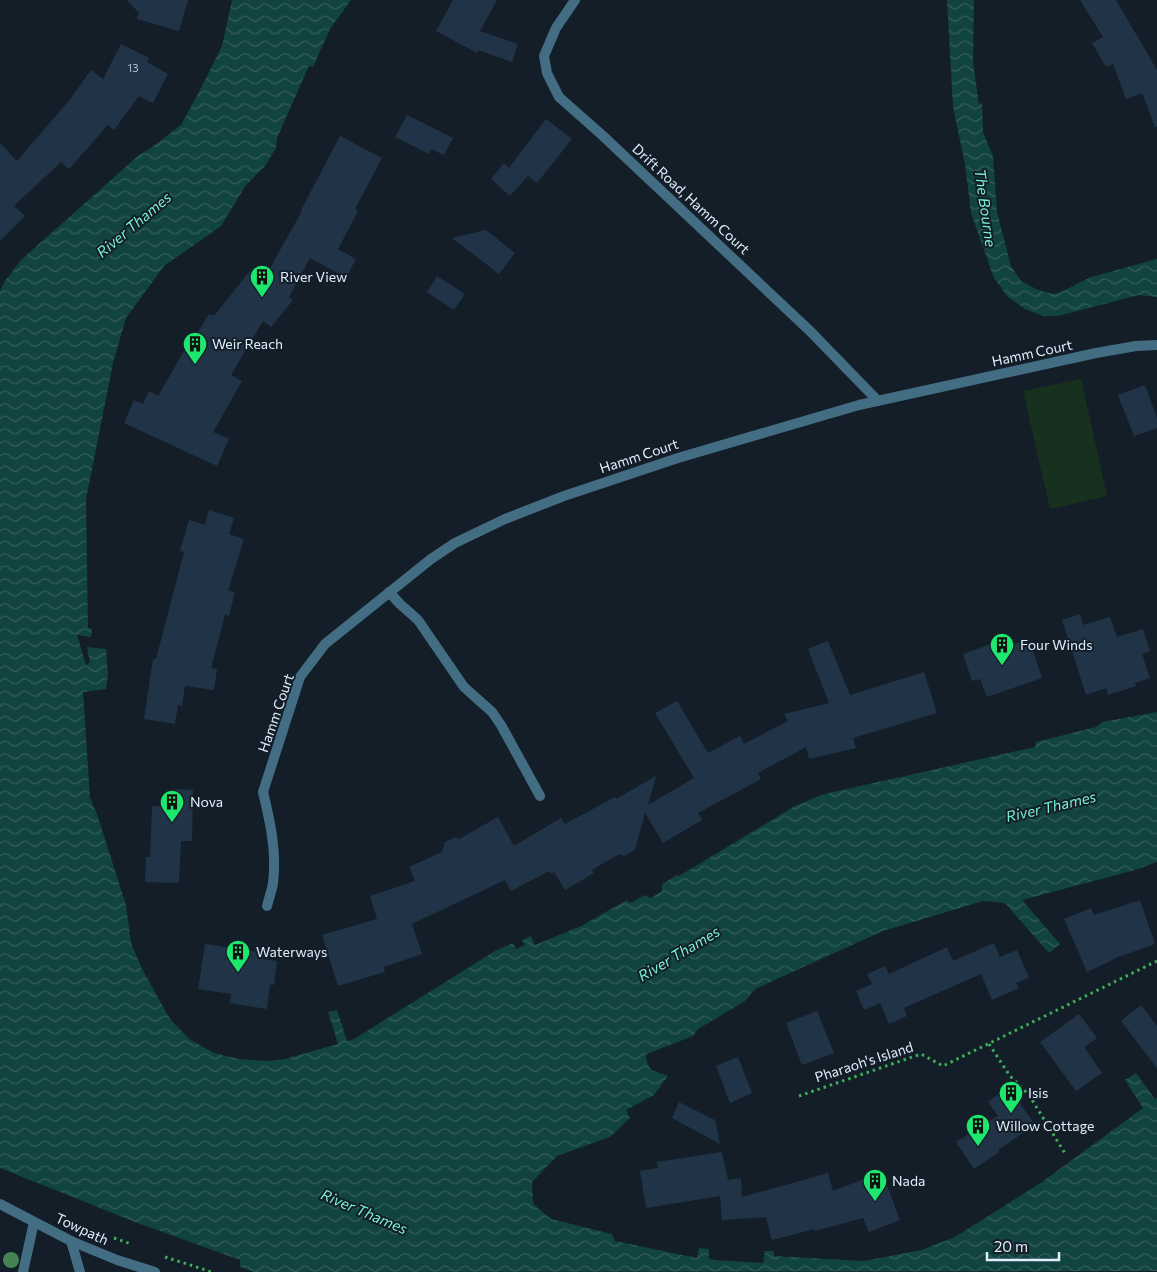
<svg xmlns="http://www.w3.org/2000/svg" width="1157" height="1272" font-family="Commissioner,sans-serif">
<defs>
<pattern id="water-waves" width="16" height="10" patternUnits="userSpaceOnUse" patternTransform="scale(1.25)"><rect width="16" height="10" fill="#114340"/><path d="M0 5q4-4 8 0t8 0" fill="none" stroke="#335e5c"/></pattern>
</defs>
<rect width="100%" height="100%" fill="#131e28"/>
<!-- grass -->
<polygon fill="#17311e" points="1081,379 1107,496 1050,509 1023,391"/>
<!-- water -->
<g fill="url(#water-waves)">
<polygon points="232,0 351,0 330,29 313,67 309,66 277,138 276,148 265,166 246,185 221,226 164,266 126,318 113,363 86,499 88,628 92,629 91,637 77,635 86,665 90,662 87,647 106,649 108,674 106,689 83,692 90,798 97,814 126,905 131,943 141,967 170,1019 189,1039 214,1053 239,1059 269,1061 285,1059 338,1044 328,1012 337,1010 347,1041 354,1039 495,951 513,943 516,949 525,945 522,940 531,936 535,945 581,926 627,900 630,903 645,895 651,898 662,891 662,884 677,875 679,876 795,806 824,794 1035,747 1036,742 1096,727 1102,722 1157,712 1157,862 1135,870 1022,900 1060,944 1049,953 1005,903 983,901 883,931 755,989 745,1001 698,1029 693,1036 649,1053 646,1055 647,1062 651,1070 668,1076 654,1095 626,1110 630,1118 610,1137 557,1156 532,1182 533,1204 551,1219 612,1234 615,1241 697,1258 699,1248 709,1249 709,1259 715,1260 763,1263 765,1251 774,1251 774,1256 864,1261 921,1250 955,1237 1042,1182 1143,1108 1125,1080 1136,1073 1155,1099 1157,1098 1157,1271 254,1272 240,1267 240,1260 135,1222 0,1168 0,291 5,281 21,260 139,155 148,150 181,125 198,94 222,46"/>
<polygon points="947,0 974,0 973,62 979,104 982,103 983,132 993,156 997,212 1011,266 1021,281 1038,290 1053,294 1061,292 1091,277 1157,259 1157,297 1139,295 1058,316 1043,316 1025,309 1008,297 994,278 971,213 965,164 953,107"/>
</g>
<!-- building -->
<g fill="#213447">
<polygon points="127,0 188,0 179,31 137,19 139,13"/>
<polygon points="453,0 497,0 480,31 518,44 512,62 478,50 477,53 436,31"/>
<polygon points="1080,0 1116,0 1157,70 1157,127 1155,127 1142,93 1126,99 1113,64 1106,67 1092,43 1103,37"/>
<polygon points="121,44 149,58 147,62 168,74 153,103 139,96 114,130 108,125 69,169 61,162 14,206 25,216 0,241 0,143 17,161 71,98 91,70 103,79"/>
<polygon points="407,115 453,138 444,155 431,149 429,154 395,137"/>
<polygon points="546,119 572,139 537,183 528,176 510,196 491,179 504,163 509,168"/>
<polygon points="340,136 382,158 355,209 358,211 338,249 356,259 346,278 310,258 289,297 293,300 271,327 263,321 231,375 242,381 213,432 229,439 217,466 124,423 134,400 143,404 149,391 158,396 185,349 187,350 209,314 214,316 253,267 265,277 302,211 301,210"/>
<polygon points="486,230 515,253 499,274 452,238"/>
<polygon points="437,276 465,294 454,310 427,292"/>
<polygon points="1145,385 1157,418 1157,428 1134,436 1118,395"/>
<polygon points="209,510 234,518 229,534 244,539 228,591 235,592 229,616 225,615 211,668 217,669 214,690 185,686 182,706 178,705 175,724 144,719 153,659 156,659 184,552 180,551 189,520 205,525"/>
<polygon points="1080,614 1083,625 1110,617 1117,637 1143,629 1150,651 1142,654 1150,678 1135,683 1136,686 1108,695 1106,688 1086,695 1062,620"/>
<polygon points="1029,639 1042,678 987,697 980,679 972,681 963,654 1000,641 1002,648"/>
<polygon points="828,641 850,695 924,672 937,713 853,738 856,748 809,759 806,747 758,773 761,779 698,813 702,820 663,843 645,813 635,850 624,856 619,854 592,870 594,873 565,890 554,872 551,874 549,871 511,891 505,880 412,924 422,954 384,967 385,972 338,986 322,935 377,919 370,896 415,881 409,867 442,852 445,842 456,837 459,839 498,817 514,846 561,818 565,824 615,797 616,799 656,776 648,805 694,778 655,713 677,701 708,753 740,736 744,744 788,721 784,714 829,703 808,649"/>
<polygon points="171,789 193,790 192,841 181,841 179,883 145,882 146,857 150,857 152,806 171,806"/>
<polygon points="1140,900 1155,944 1113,959 1113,960 1087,972 1064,919 1091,908 1094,915"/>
<polygon points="994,943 1000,957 1017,950 1029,978 1016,983 1019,988 992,1000 981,974 904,1008 907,1016 889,1024 880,1003 864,1010 856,991 872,984 867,974 885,966 889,974 947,947 953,961"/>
<polygon points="205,944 264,953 263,959 277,961 274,985 270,984 267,1009 230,1003 231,994 198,989"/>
<polygon points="1141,1005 1157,1026 1157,1068 1121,1021"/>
<polygon points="817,1011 834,1053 802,1065 786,1023"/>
<polygon points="1079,1014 1097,1038 1084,1047 1102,1073 1076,1091 1040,1042"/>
<polygon points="738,1057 752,1093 730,1103 716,1066"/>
<polygon points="1009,1087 1035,1125 998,1150 999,1152 974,1169 956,1142 998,1116 988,1102"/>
<polygon points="679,1102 715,1120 720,1144 672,1118"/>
<polygon points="722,1152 728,1180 741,1178 742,1197 828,1173 833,1191 882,1172 900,1220 869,1232 863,1218 815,1231 815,1229 772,1240 766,1217 722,1220 720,1196 646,1208 640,1171 658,1168 657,1162"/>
</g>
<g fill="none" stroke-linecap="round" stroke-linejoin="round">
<!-- path -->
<g stroke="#3eaf58" stroke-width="3" stroke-dasharray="2.5 4" stroke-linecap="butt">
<polyline points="989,1044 1010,1076 1029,1095 1066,1155"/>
<polyline points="799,1096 921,1054 943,1066 1157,961"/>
<polyline points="114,1238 131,1244"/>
<polyline points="165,1257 212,1272"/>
</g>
<!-- service -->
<g stroke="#436d82" stroke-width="10">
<polyline points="389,592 400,604 418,620 464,687 492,712 501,725 540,796"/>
<path d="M263,792C270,821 277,852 273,883C272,890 269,898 267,906"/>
<polyline points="71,1241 80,1272"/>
<polyline points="23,1272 34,1222"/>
</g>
<!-- minor -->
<g stroke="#436d82" stroke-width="10">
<polyline points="575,0 556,28 544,56 547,73 559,97 602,135 810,331 878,401"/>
<polyline points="263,792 300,677 325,644 431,559 455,543 505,519 564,496 678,458 859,405 1096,353 1136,346 1157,345"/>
<polyline points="0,1204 71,1241 117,1260 155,1272"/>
</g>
</g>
<!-- trees -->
<circle fill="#468352" cx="11" cy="1260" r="8"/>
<!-- icons -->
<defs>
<symbol id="building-pin" viewBox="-11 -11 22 30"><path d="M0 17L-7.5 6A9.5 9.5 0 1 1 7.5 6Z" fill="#1ee76d" stroke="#131e28"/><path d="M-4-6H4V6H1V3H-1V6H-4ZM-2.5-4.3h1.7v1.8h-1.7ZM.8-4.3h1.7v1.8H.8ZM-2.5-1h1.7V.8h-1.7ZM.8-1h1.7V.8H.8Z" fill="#111"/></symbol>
</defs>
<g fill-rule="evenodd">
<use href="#building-pin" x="248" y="263" width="28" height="38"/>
<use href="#building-pin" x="181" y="330" width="28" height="38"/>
<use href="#building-pin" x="988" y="631" width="28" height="38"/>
<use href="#building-pin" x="158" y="788" width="28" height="38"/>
<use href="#building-pin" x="224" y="938" width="28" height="38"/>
<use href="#building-pin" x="997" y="1079" width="28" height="38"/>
<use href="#building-pin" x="964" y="1112" width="28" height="38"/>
<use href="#building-pin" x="861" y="1167" width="28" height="38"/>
</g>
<g text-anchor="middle" stroke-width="4" stroke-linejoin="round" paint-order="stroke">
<!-- number labels -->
<g font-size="11" fill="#afc0ce">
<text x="133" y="72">13</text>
</g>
<!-- street labels -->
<g font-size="14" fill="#deeffb" stroke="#131e28">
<text transform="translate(691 199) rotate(43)" y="5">Drift Road, Hamm Court</text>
<text transform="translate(1032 353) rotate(-12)" y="5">Hamm Court</text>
<text transform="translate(639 456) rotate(-18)" y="5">Hamm Court</text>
<text transform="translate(276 713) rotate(-71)" y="5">Hamm Court</text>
<text transform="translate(864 1062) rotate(-18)" y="5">Pharaoh's Island</text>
<text transform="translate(82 1229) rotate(25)" y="5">Towpath</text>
</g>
<!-- poi labels -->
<g font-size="14" fill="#deeffb" stroke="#131e28" text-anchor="start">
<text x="280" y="282">River View</text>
<text x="212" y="349">Weir Reach</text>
<text x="1020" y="650">Four Winds</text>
<text x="190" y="807">Nova</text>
<text x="256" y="957">Waterways</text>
<text x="1028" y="1098">Isis</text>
<text x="996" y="1131">Willow Cottage</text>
<text x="892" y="1186">Nada</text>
</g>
<!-- water labels -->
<g font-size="15" font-style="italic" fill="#77f1d3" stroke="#131e28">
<text transform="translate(985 208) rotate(82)" y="5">The Bourne</text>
<text transform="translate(134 225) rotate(-40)" y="5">River Thames</text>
<text transform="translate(1051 807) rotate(-13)" y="5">River Thames</text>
<text transform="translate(679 954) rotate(-31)" y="5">River Thames</text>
<text transform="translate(364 1212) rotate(23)" y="5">River Thames</text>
</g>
</g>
<!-- scale -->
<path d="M987 1252v8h72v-8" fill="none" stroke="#deeffb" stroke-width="2.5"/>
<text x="994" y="1252" font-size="15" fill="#deeffb" stroke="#131e28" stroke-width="4" paint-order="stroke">20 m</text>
</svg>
